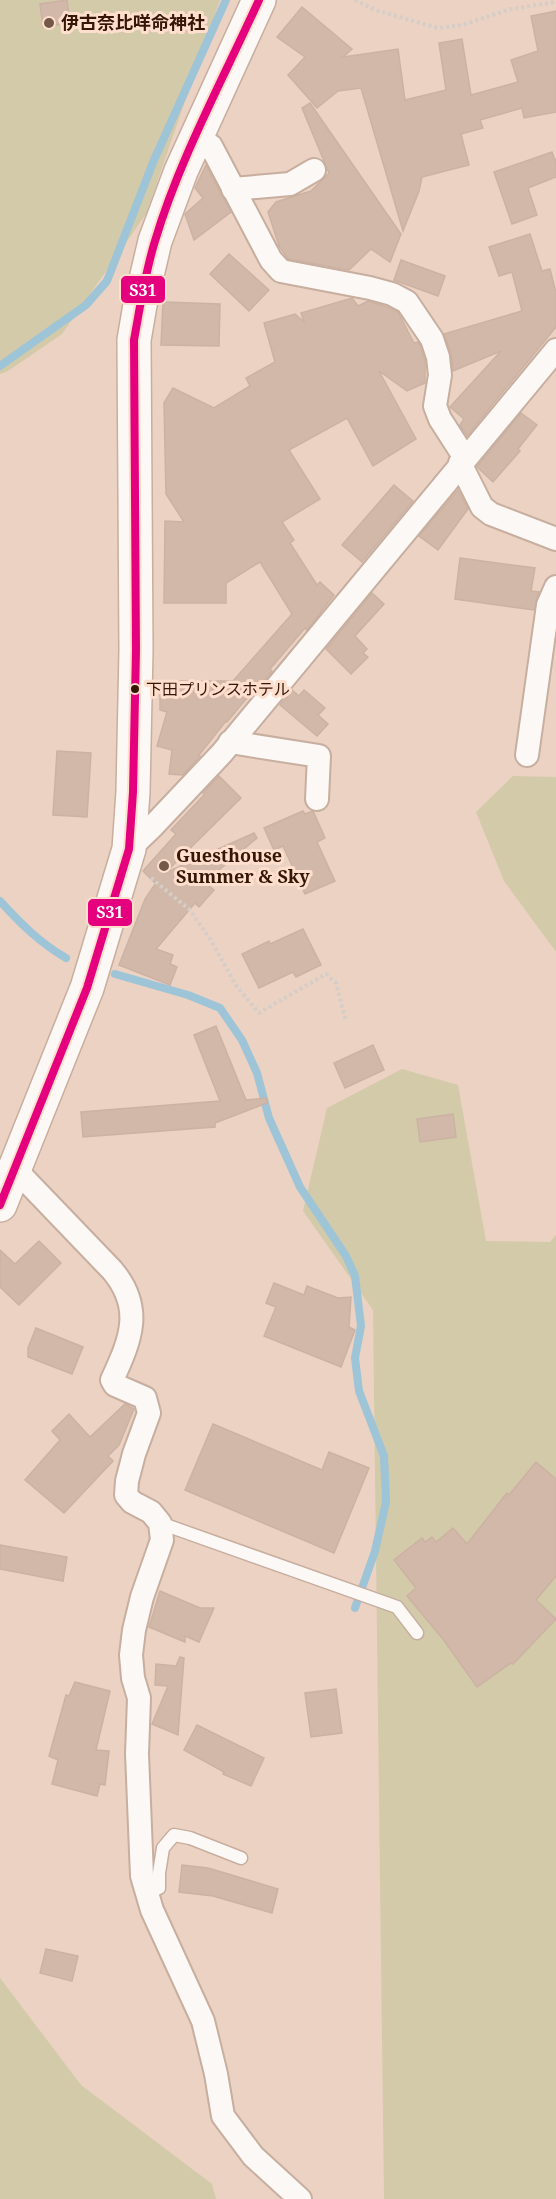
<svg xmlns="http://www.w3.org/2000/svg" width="556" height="2199" font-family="'Noto Serif','Noto Sans JP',serif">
<rect width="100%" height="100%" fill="#ebd2c3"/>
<!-- green -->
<g fill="#d3caa9">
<polygon points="0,0 220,0 146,214 62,334 8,371 0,374"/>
<polygon points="513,776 556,777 556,952 504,881 476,812"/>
<polygon points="402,1069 458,1085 486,1241 550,1242 556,1235 556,2199 384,2199 373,1310 303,1211 327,1108"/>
<polygon points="0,1978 81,2085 212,2184 216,2199 0,2199"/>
</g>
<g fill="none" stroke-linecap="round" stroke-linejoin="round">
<!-- stream -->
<g stroke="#9dc4d7" stroke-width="8">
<polyline points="0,366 86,305 107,281 154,160 226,0"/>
<path d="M0,901C20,923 40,943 66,958"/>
<polyline points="115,974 188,995 220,1008 242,1040 257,1073 269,1118 300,1187 346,1256 355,1276 361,1326 355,1358 359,1391 384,1456 386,1502 375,1551 355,1608"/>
</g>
</g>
<!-- building -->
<g fill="#d2b8a8" stroke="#cbb2a3" stroke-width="1.5">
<polygon points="67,0 70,23 43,27 40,4"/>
<polygon points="302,7 352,49 343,57 398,49 405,100 446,90 439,43 462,39 471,95 518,82 511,60 538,51 531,16 556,11 556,112 524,118 522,108 480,120 483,128 461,134 469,165 422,177 419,191 403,231 361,88 338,91 317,108 288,75 305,57 277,37"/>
<polygon points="310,103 401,234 390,262 371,249 349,270 288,259 279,246 268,212 276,202 311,191 329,173 302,108"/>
<polygon points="552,152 556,163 556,177 528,188 537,215 512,224 494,172"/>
<polygon points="206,165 231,212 194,240 185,214 203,198 195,188"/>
<polygon points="530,234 542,271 550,269 556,293 556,327 467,436 460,425 464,419 450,407 501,351 453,371 451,353 444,334 522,311 512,272 499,276 489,247"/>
<polygon points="229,254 269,290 249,311 210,274"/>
<polygon points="401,260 445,276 438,296 394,280"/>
<polygon points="352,298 358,306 368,301 387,307 398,312 414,343 418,342 420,345 425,360 425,383 407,391 379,371 416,439 373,466 347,418 289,450 320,499 282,522 294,540 290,543 317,585 320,582 334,595 307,630 305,628 270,669 272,671 259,687 257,686 227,722 226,721 199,755 200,756 183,775 169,774 172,750 157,746 167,712 160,710 160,681 233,681 292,614 260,562 226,583 226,603 164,603 165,521 184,522 166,494 164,403 173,388 214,408 250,386 246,378 275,362 264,323 295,314 304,322 301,313"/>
<polygon points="163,302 220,304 219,346 161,345"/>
<polygon points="521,413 537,425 518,449 520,451 493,482 477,467"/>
<polygon points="394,485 413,501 362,562 342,545"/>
<polygon points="458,490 468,509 438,550 419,536"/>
<polygon points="460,558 535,568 531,591 539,592 534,610 455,599"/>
<polygon points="372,593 384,604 355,636 367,649 363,653 368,657 351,674 326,649"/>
<polygon points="292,690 299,696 304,690 325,708 318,715 328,724 317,736 280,705"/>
<polygon points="57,751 91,753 87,817 53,815"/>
<polygon points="219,776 241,798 165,873 254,833 257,838 205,882 214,890 199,907 195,903 156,949 173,955 170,964 177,967 170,985 119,965 145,899 158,880 155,883 143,871 176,834 171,830 204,795 203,793"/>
<polygon points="303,811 305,814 313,811 325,838 317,842 335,881 305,894 283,846 274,850 264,828"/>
<polygon points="303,929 321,965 296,977 293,972 259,988 242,954 269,941 270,944"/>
<polygon points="216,1026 246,1100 266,1098 267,1103 215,1123 215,1127 83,1137 81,1112 220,1101 194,1035"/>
<polygon points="373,1045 384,1070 345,1088 334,1063"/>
<polygon points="453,1114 456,1137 420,1142 417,1119"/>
<polygon points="39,1241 61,1263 19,1305 0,1287 0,1250 15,1264"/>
<polygon points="274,1283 304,1295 307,1286 338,1298 351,1297 349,1327 355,1330 341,1367 264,1336 276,1307 266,1303"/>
<polygon points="36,1328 83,1347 72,1374 28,1357 28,1348"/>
<polygon points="125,1404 134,1409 119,1445 108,1456 113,1461 64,1513 25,1480 60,1440 52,1431 69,1414 90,1437"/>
<polygon points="213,1424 322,1470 329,1452 369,1468 334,1553 185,1490"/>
<polygon points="536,1462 556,1479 556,1576 536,1600 556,1619 513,1664 511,1663 477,1687 443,1639 407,1596 416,1588 394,1560 422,1538 425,1542 432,1537 436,1542 453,1528 467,1544 507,1493 509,1495"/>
<polygon points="0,1545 67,1557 63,1581 0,1569"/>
<polygon points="160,1591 200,1608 214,1608 199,1642 185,1636 185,1642 149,1627"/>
<polygon points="180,1657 184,1658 178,1735 152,1724 168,1686 155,1685 156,1664 176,1666"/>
<polygon points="75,1682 110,1691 96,1750 109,1751 105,1785 100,1784 97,1796 52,1784 58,1760 49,1756 66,1695 69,1696"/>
<polygon points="336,1689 342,1733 311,1737 305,1693"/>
<polygon points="197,1725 264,1758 251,1786 223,1774 224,1772 184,1750"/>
<polygon points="182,1865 208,1868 278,1889 272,1913 213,1896 179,1892"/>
<polygon points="46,1949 78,1956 72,1981 40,1973"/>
</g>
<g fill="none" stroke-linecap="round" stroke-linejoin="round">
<defs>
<g id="service">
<polyline points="160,1523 397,1607 417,1633"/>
<polyline points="147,1894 159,1888 159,1873 163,1848 174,1835 190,1838 241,1858"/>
</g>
<g id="minor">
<polyline points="197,137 211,146 271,260 281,271 370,288 392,294 407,302 432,339 438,357 440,375 435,406 440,419 465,458"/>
<polyline points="233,189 290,184 314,170"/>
<polyline points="460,463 482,507 491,514 556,539"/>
<polyline points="230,742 319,756 317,799"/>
<polyline points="527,755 548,605 556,587"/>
<polyline points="129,849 153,826 222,753 556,350"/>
<path d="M15,1169L112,1270C144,1308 131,1339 112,1380L115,1385L145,1398L149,1413L134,1454L127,1481L126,1495L132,1502L151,1512L160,1523L162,1540L142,1597L134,1630L131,1655L133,1678L139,1698L137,1754L142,1876L152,1910L203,2021L216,2074L223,2116L253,2156L300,2199"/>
</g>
<polyline id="trunk" points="0,1205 87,988 129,849 133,792 136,650 134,340 140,305 155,241 181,171 259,0"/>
</defs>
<!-- service casing -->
<use href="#service" stroke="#c7ae9e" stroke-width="15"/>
<!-- minor casing -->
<use href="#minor" stroke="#c7ae9e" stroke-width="26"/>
<!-- trunk casing -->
<use href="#trunk" stroke="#c7ae9e" stroke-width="36"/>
<!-- path -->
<g stroke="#d5cdc8" stroke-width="4" stroke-dasharray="3 3" stroke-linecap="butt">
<polyline points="355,0 375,10 438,28 462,25 511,9 556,2"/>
<polyline points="151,878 190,910 210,939 237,987 259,1013 326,974 336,983 346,1021"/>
</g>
<!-- service -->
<use href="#service" stroke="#fcf8f6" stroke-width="12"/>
<!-- minor -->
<use href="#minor" stroke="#fcf8f6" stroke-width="22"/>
<!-- trunk -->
<use href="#trunk" stroke="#fcf8f6" stroke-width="33"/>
<defs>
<path id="bus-1" d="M0,1205L87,988L129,849L133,792L136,650L134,340C140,307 145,273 155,241C179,160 224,77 259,0"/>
</defs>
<!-- bus-1 casing -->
<use href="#bus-1" stroke="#fedecc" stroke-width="12"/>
<!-- bus-1 -->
<use href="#bus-1" stroke="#e5007d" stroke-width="8"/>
</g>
<!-- markers -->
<g fill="#745948" stroke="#fedecc" stroke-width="2">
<circle cx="49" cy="23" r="6"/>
<circle cx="164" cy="866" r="6"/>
</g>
<circle fill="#341805" stroke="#fedecc" stroke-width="2" cx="135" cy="689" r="5"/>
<g text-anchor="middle" stroke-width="6" stroke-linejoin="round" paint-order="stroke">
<!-- bus labels -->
<g font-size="16" fill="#341805" stroke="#fedecc" text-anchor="start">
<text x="146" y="695">下田プリンスホテル</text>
</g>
<!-- poi labels -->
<g font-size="18" font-weight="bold" fill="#341805" stroke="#fedecc" text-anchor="start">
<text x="61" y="29">伊古奈比咩命神社</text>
<text x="176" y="862">Guesthouse<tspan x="176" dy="21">Summer &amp; Sky</tspan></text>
</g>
</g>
<g stroke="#fedecc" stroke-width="2">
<rect x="120" y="275" width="46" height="29" rx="6" fill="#e5007d"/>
<rect x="87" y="898" width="46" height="29" rx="6" fill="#e5007d"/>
</g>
<g font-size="16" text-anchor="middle" font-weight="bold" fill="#fff">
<text x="143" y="296">S31</text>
<text x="110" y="918">S31</text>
</g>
</svg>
